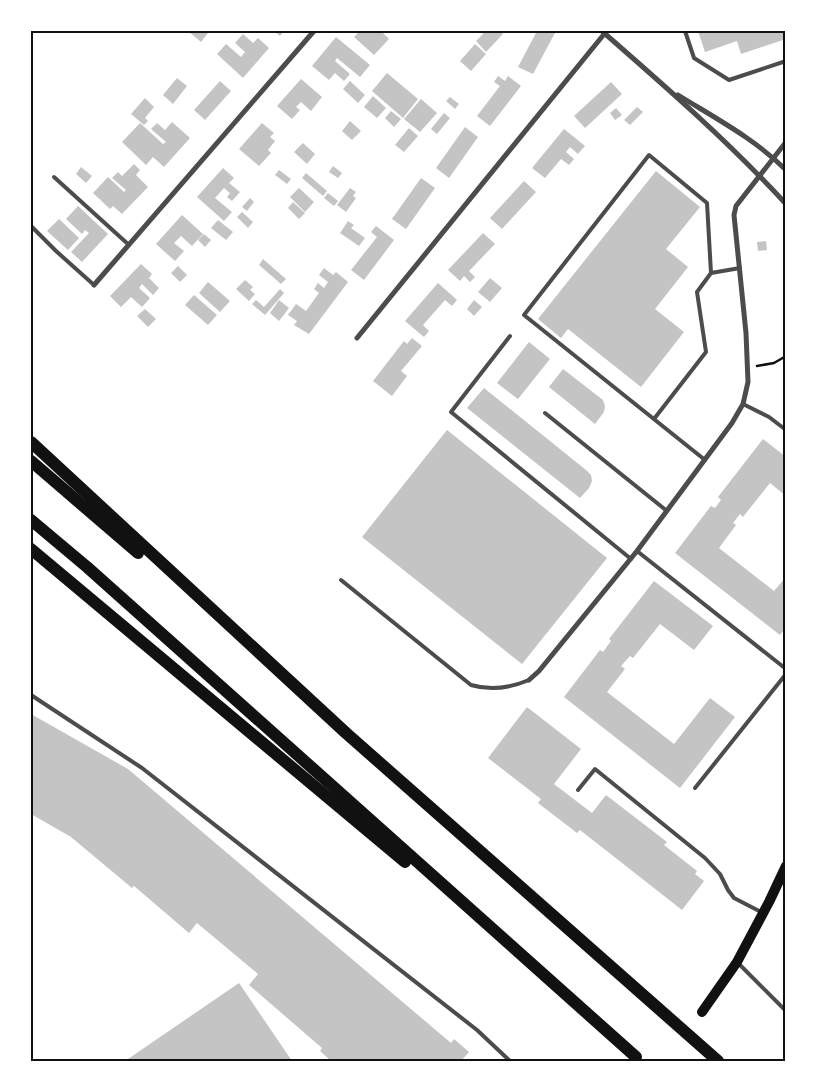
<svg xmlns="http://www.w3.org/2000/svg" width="817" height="1092" font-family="Cabin,sans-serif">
<rect width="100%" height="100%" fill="#fff"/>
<!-- building -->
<g fill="#c4c4c4">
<polygon points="188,31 206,31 208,33 201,42"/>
<polygon points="274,31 284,31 280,36"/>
<polygon points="355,31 381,31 389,39 374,55 354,37 358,33"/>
<polygon points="481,31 499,31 503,34 486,52 476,41 483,34"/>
<polygon points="537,31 556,31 533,74 518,67"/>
<polygon points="698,31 786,31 786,39 741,54 737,41 705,52"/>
<polygon points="243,34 253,43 258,38 269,48 243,78 217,54 226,44 241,57 245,52 235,43"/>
<polygon points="336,37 370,65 360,77 337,58 335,61 350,74 344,81 335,73 329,80 312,66"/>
<polygon points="475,44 486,54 471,71 460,61"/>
<polygon points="387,73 418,99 403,118 372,91"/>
<polygon points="498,76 505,81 508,76 521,86 490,126 477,116 500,86 494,82"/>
<polygon points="177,78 187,86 173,104 163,95"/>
<polygon points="301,79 322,97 311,111 301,102 296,107 300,110 292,119 277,106"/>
<polygon points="220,81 231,91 205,120 194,110"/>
<polygon points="350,81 365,95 358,103 343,89"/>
<polygon points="611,82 622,94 585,128 574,116"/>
<polygon points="373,96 386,108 377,118 364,107"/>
<polygon points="450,97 459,104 455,109 446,101"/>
<polygon points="145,98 154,107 145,118 148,121 144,125 131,114"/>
<polygon points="421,99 437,113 420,132 404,119"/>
<polygon points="637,107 643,112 630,125 624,120"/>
<polygon points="616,108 622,115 615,120 610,113"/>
<polygon points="391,111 401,119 394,127 385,118"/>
<polygon points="444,113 450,118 437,134 431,129"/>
<polygon points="350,121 361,131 352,140 342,131"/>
<polygon points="172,122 190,138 164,167 153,157 146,165 122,142 140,123 163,144 166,142 151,129 157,123 165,130"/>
<polygon points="262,123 274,133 270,137 275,141 268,150 271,153 259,166 239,149"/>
<polygon points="465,127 478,137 449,178 436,168"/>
<polygon points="409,128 418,136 404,152 395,145"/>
<polygon points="564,129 585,146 578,154 570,147 566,152 574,159 569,165 561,159 545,178 532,168"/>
<polygon points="303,143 315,154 307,164 294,152"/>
<polygon points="134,164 140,170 136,175 148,187 122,214 113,206 110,209 93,193 108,177 124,192 126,190 112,178 118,172 122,176"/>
<polygon points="333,166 342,173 338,178 329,172"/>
<polygon points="81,167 92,176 86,183 76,174"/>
<polygon points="223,168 234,178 229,183 240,192 232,201 227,197 230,193 224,188 215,198 232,212 224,221 197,197"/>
<polygon points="279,170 291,179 287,184 275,175"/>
<polygon points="656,171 700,207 666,249 688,267 655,309 684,332 641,387 568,329 561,338 538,319"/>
<polygon points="306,173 327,191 323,196 302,178"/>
<polygon points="421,178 435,188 406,229 392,219"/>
<polygon points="524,181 536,192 502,229 490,218"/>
<polygon points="299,188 314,202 305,212 290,197"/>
<polygon points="350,188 356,192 353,196 356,198 346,212 337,205"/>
<polygon points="328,193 338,201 334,206 324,198"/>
<polygon points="250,198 254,202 247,211 242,207"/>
<polygon points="293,202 305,213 299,219 288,208"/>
<polygon points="78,206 108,234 82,262 71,252 89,233 85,230 82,234 66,219"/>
<polygon points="242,212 253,222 248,228 237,217"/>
<polygon points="182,215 203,234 192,246 181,236 174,243 184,251 175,261 156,244"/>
<polygon points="59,219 79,238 68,250 47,231"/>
<polygon points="218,220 233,232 226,240 211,228"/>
<polygon points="348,221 354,225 351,228 365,238 359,246 340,233"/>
<polygon points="376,226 394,240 364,280 351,270 377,237 371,232"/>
<polygon points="483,233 495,244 469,271 475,277 470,282 464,276 460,281 448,270"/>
<polygon points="204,234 211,240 205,247 198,240"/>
<polygon points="766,241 767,250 758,251 757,242"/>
<polygon points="263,259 286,279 281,284 259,265"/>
<polygon points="141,264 152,274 149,278 159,288 153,295 142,284 139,288 150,298 142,307 131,297 121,307 110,296"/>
<polygon points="178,266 187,275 180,282 171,273"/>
<polygon points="324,268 333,275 336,272 348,282 309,334 294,325 297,321 288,315 296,304 306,311 319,293 314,289 318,283 324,288 328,282 319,275"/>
<polygon points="490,278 502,288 490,302 478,292"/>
<polygon points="245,280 253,287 250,290 255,294 249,301 236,289"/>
<polygon points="208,282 230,301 220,312 199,293"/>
<polygon points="438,283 457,300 452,306 445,300 423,325 429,331 424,337 405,321"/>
<polygon points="280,289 284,293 265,315 252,304 256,300 264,307"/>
<polygon points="194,295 217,315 208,325 185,305"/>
<polygon points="279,300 289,308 279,321 270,313"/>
<polygon points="474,300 482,307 474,316 467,309"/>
<polygon points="145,309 156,319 148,327 137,316"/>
<polygon points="412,338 422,346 401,371 407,376 392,396 373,381 404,341 407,344"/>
<polygon points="529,342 550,359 518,399 497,383"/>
<polygon points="563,369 603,400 605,406 604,412 595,424 549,387"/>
<polygon points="484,388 586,470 591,475 592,481 589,488 580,498 467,408"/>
<polygon points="447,430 607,558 522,664 362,537"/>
<polygon points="763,439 786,457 786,496 770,483 743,517 740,514 733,523 736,525 719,548 774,591 786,577 786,627 780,635 675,553 711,506 715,508 721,500 718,497"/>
<polygon points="654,581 713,626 694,650 660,624 633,658 630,656 621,666 625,669 607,692 674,744 710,698 735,717 680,788 564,697 600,650 603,652 611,641 609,639"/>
<polygon points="527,707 581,749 554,784 592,813 606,795 667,842 664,845 697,871 695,874 704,881 682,910 580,830 577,833 538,803 541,799 488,758"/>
<polygon points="31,714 128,769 451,1043 454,1039 469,1052 461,1061 331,1061 320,1051 322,1048 249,985 258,974 197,923 189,933 134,886 132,888 71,837 31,814"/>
<polygon points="239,983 292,1061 125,1061"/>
</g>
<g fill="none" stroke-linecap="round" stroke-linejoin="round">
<!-- path -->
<polyline stroke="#111" stroke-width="2.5" points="757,366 774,363 786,356"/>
<!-- service -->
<g stroke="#4c4c4c" stroke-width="4">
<polyline points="685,31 694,58 729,80 786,61"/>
<polyline points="54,177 129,245"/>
<polyline points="31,226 56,251 94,285"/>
<polyline points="711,273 740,268"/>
<polyline points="510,336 451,412 631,559"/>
<polyline points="743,404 769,417 786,430"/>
<polyline points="545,413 667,511"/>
<polyline points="654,419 706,352 697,292 711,273 707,203 649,155 524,315 705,460"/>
<polyline points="637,551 786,669"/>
<path d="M341,580L471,685C491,691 510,688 529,680"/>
<polyline points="31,695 142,768 477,1030 510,1061"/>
<polyline points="695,788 786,674"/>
<polyline points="578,790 595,769 705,858 720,874 728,890 734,898 763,913"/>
<polyline points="737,962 786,1011"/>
</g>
<!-- minor -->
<g stroke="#4c4c4c" stroke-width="5">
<path d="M603,32C666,87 729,142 786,204"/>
<path d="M678,95C715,118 755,139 786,170"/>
<polyline points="94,285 314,31"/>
<polyline points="357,338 605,33"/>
<polyline points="529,680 539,671 637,551 732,423 743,404 748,382 746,333 734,215 736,206 786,142"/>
</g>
<!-- secondary -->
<polyline stroke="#111" stroke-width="10" points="702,1012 737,962 769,902 786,866"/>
<!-- motorway -->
<g stroke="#111" stroke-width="12">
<polyline points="31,442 346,733 718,1061"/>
<polyline points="31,461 138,553"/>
<polyline points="31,520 87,567 636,1057"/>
<polyline points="31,549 405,862"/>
</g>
</g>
<!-- border -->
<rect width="817" height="1092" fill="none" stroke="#ffffff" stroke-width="65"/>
<rect x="32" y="32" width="752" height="1028" fill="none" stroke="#111" stroke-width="2"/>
</svg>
